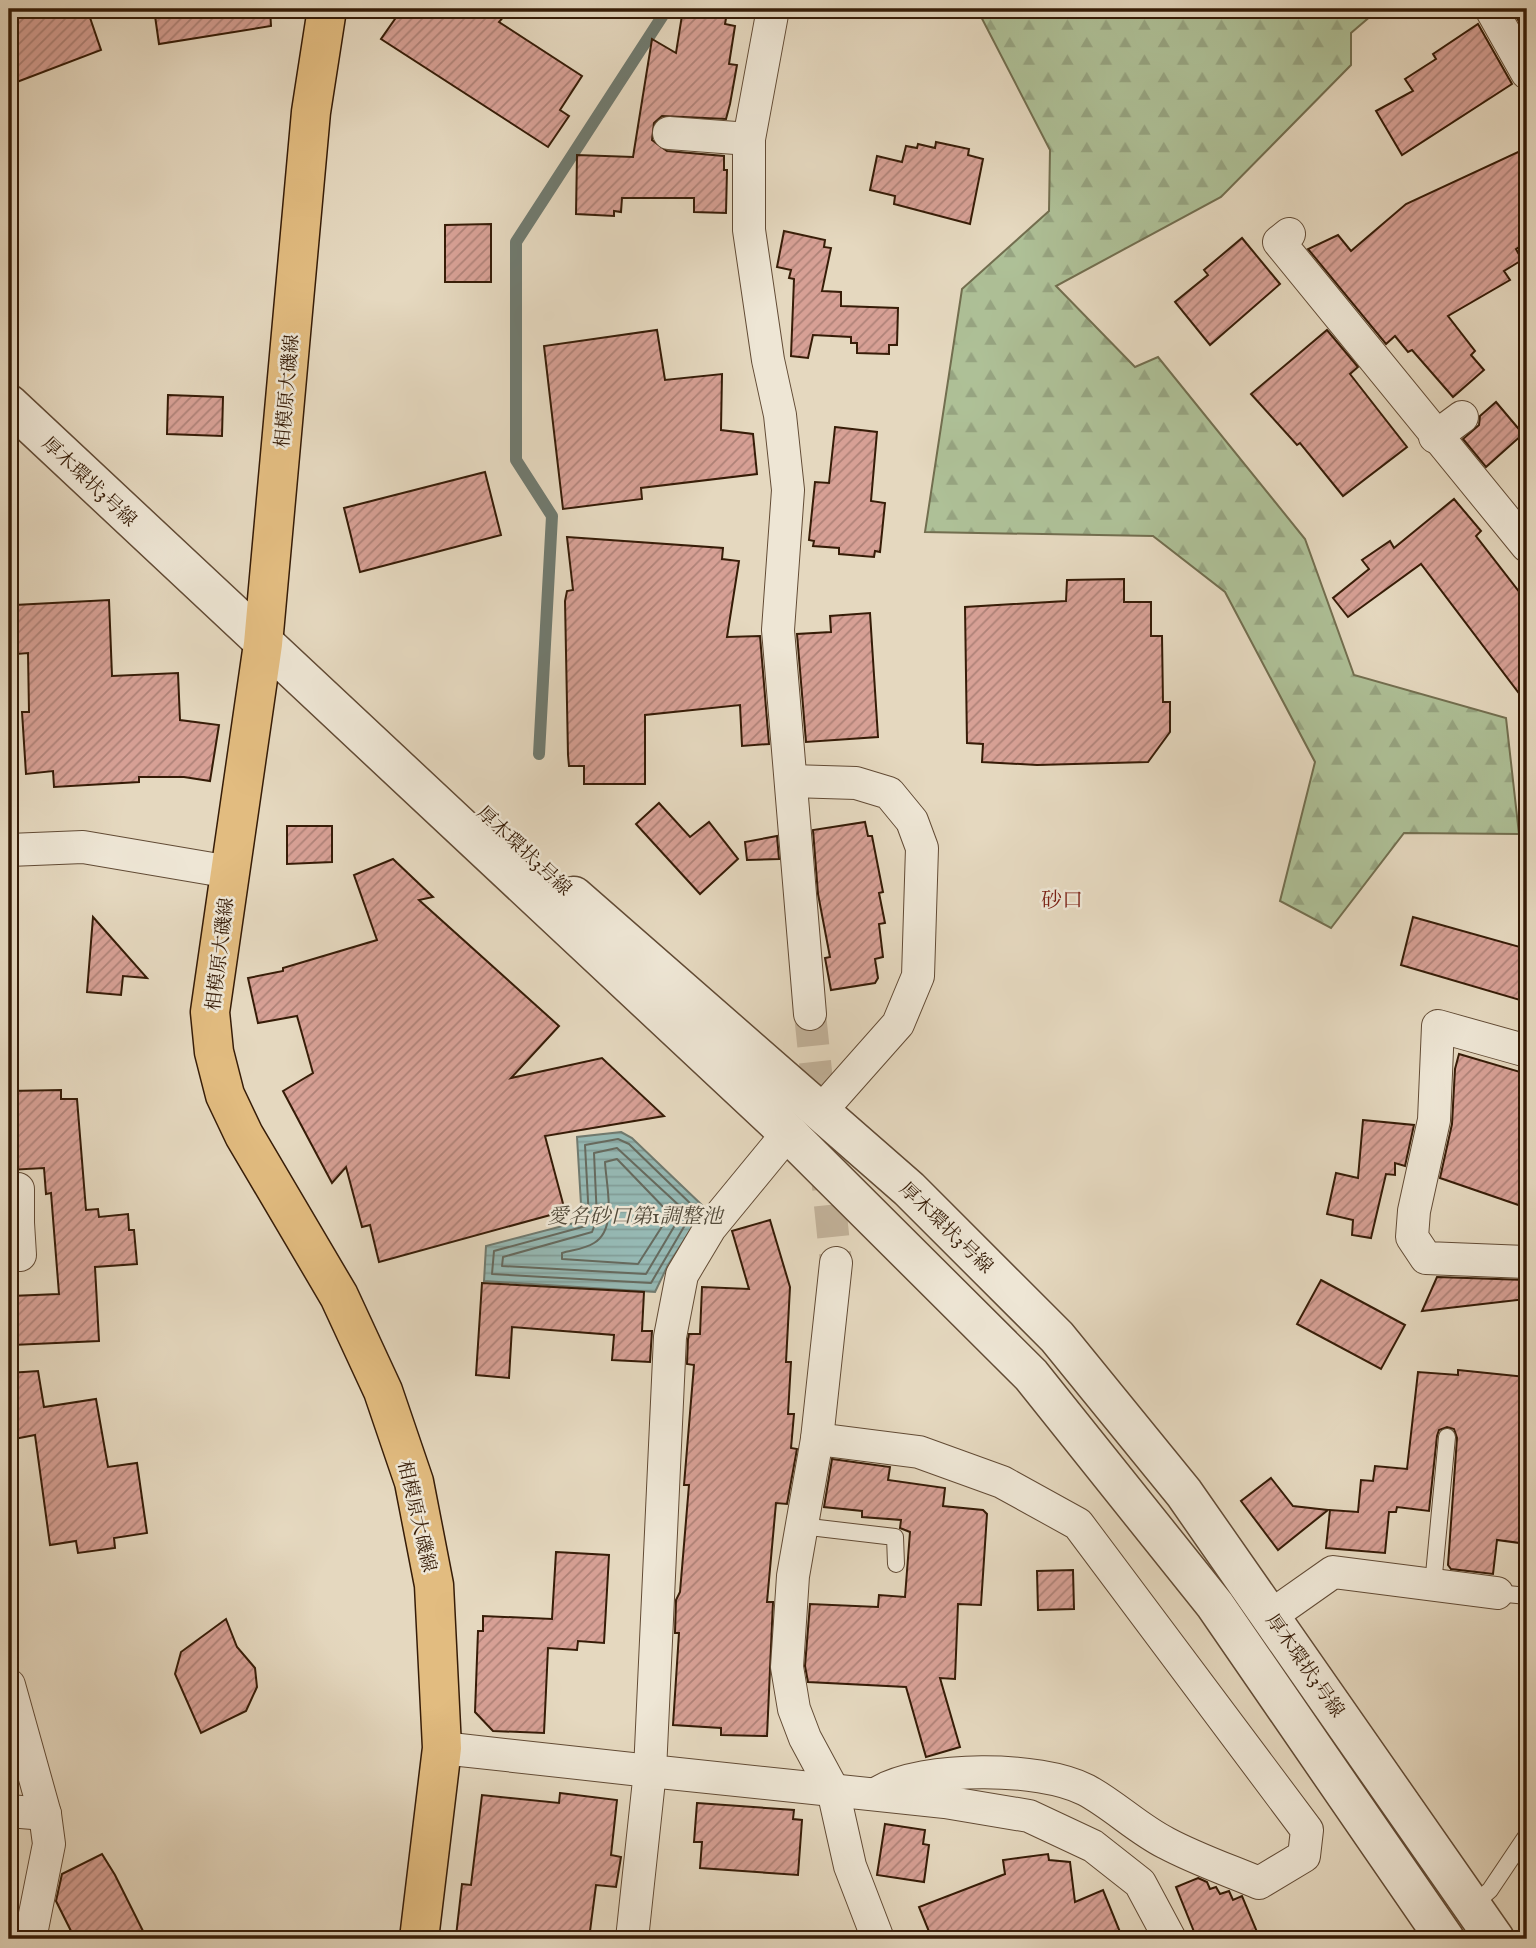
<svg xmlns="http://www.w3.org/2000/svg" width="1536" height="1948" font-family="'IM FELL English','Noto Serif JP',serif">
<defs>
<pattern id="forest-firs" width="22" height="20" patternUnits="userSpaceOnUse" patternTransform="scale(1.75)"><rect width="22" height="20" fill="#aec097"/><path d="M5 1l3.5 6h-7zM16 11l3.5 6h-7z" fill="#96a481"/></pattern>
<pattern id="water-rules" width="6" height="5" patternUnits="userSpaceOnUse" patternTransform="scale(1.75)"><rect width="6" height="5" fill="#96b9b4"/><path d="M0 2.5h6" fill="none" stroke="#829e99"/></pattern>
<pattern id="building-hatch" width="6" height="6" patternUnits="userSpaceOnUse" patternTransform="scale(1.75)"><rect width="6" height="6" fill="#d7a095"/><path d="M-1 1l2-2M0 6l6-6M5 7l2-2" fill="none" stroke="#af8278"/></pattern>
</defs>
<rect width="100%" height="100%" fill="#e5d8bf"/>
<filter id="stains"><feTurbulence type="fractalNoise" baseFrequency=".00286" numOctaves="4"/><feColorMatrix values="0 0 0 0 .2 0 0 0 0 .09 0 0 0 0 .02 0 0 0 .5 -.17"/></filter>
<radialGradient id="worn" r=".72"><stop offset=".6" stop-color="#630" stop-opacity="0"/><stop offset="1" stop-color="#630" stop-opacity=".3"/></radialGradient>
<!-- forest -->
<polygon fill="url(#forest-firs)" stroke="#726e4f" stroke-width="2" points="977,9 1379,9 1351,33 1351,65 1221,197 1056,286 1135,367 1158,357 1305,539 1354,675 1506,718 1519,834 1404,833 1331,928 1280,901 1315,762 1225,592 1153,536 925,532 962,289 1049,211 1050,150"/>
<!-- water -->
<polygon fill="url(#water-rules)" stroke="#707a6f" stroke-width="2" points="621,1132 632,1138 705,1208 668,1265 655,1292 484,1281 486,1246 582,1221 577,1137"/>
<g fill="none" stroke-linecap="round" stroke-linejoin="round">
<!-- shore -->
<g stroke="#666a5e" stroke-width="2">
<polygon points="618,1139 629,1144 695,1208 651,1283 492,1274 494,1251 586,1226 589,1219 585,1145"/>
<polygon points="617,1148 684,1210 646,1274 502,1266 503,1257 592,1232 597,1219 594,1153"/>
<path d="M617,1159L670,1214L638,1264L562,1259V1253C572,1250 585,1249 594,1243C618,1229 606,1185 605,1162Z"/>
</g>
<!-- stream -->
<polyline stroke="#707a6f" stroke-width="12" points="539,754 552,516 516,460 516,242 667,9"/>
</g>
<!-- building -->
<g fill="url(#building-hatch)" stroke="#361c07" stroke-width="2">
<polygon points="9,9 87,9 101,50 9,85"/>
<polygon points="154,9 270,9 271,26 159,44"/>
<polygon points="402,9 510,9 499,22 582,76 560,110 569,116 548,147 381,39"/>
<polygon points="683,9 727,13 725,24 735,26 729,64 737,65 730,104 726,119 662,116 654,123 652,140 667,151 724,156 724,170 727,170 726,213 694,212 694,198 622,198 621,212 614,211 614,216 576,214 577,155 633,157 652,39 676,53"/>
<polygon points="1512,9 1527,9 1527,36"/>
<polygon points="1478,24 1512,84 1402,155 1376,111 1413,91 1405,79 1436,59 1433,54"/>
<polygon points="936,142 969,149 968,155 983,159 970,224 894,204 895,196 870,190 877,156 902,162 906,146 917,148 918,144 935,148"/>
<polygon points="1527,148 1527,242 1516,249 1522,260 1504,271 1510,280 1448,316 1475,351 1471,355 1484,370 1453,397 1412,350 1408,352 1395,336 1386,344 1308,249 1338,235 1351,251 1406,204"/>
<polygon points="491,224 491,282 445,282 445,225"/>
<polygon points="784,231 825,240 824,247 831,248 822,291 841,292 841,306 898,308 897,345 889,345 889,354 857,353 857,343 851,343 851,337 813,335 808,358 791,356 794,279 789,278 791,270 777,267"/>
<polygon points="1242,238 1280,284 1210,345 1175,302 1208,275 1204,270"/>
<polygon points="657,330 665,380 722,374 721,430 753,434 757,474 641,488 642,499 563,509 544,346"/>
<polygon points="1327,330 1358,367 1350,374 1407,447 1343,496 1300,443 1297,445 1251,394"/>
<polygon points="168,395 223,397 222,436 167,434"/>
<polygon points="1496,402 1523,434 1486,467 1463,439 1479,425 1480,416"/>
<polygon points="835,427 877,432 871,501 885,503 880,552 875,551 874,557 839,554 839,548 813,546 814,541 809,540 815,482 829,483"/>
<polygon points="485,472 501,535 360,572 344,508"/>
<polygon points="1454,499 1481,531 1476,536 1527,602 1527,704 1421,564 1348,617 1333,598 1369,569 1362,560 1390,541 1394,548"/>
<polygon points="567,537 723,548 722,559 739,561 727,637 760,636 769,744 742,746 740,705 645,715 645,784 584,784 584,766 569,766 568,755 565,601 567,591 573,590"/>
<polygon points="1124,579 1124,602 1151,602 1151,636 1162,636 1163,702 1170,702 1170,732 1148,762 1037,765 982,762 983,744 967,743 965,607 1066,601 1067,580"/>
<polygon points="109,600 112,676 178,673 180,720 219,725 210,781 184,777 139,777 139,782 54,787 53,771 26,774 22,712 29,712 28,653 17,654 15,605"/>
<polygon points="870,613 878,737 806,742 797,634 831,632 830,616"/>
<polygon points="659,803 690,837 709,822 738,859 700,894 636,824"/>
<polygon points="865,822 868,836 872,836 883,892 879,893 885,923 879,924 883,957 875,959 878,978 875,983 831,990 825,958 830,957 818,894 813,830"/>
<polygon points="287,826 332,826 332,862 287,864"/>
<polygon points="777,836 779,859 747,860 745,842"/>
<polygon points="393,859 433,897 419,900 559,1026 511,1078 602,1058 664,1116 545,1136 565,1211 379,1262 370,1225 362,1227 346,1167 332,1183 283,1091 313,1073 297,1016 258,1023 248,978 283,971 283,968 377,940 354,875"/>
<polygon points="93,917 147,978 123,976 121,995 87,992"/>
<polygon points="1413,917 1527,949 1527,1002 1401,965"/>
<polygon points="1459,1054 1527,1074 1527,1208 1440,1178 1452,1124 1455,1069"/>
<polygon points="61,1090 61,1099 77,1099 86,1210 98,1209 99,1217 128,1214 129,1230 134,1230 137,1264 95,1267 99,1341 13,1345 11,1296 59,1294 51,1193 46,1194 44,1168 9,1170 9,1091"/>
<polygon points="1363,1120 1414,1125 1405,1166 1395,1163 1395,1175 1386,1174 1371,1238 1352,1235 1353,1220 1327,1214 1336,1173 1358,1178"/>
<polygon points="770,1220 790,1287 786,1362 791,1362 788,1414 794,1414 791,1448 797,1449 787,1504 776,1503 767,1602 773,1602 767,1736 721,1735 721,1728 673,1725 679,1633 675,1633 676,1600 680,1592 689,1485 684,1485 694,1365 687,1364 688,1339 689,1334 700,1334 702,1287 749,1289 732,1231"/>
<polygon points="1437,1277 1527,1280 1527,1299 1422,1311"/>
<polygon points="1321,1280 1405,1325 1381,1369 1297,1324"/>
<polygon points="482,1283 644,1292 642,1331 652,1331 650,1362 612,1360 614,1335 512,1327 509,1378 476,1375"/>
<polygon points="1458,1370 1527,1377 1527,1544 1497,1540 1493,1574 1451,1569 1448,1565 1457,1438 1454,1429 1447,1427 1439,1430 1437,1436 1429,1511 1397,1507 1396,1512 1389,1512 1385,1553 1326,1548 1330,1510 1358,1512 1361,1480 1373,1481 1375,1466 1407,1469 1418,1372 1458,1375"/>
<polygon points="38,1371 44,1407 96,1399 108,1467 137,1463 147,1533 114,1538 115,1548 78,1553 76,1541 50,1545 35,1435 9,1440 9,1373"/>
<polygon points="832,1459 890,1467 888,1480 945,1488 943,1506 983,1510 987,1514 981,1605 958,1604 955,1679 940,1678 960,1747 926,1757 906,1687 808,1682 805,1666 810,1604 878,1607 879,1595 905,1597 910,1532 900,1528 901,1520 862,1517 862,1511 824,1507"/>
<polygon points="1271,1478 1293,1506 1328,1510 1278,1550 1241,1501"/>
<polygon points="556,1552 609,1555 604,1643 578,1641 577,1650 548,1648 544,1733 493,1731 475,1712 478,1631 483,1631 483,1616 552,1619"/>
<polygon points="1073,1570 1074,1609 1038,1610 1037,1571"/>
<polygon points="226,1619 237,1647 255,1668 257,1687 246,1711 201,1733 175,1674 181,1652"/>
<polygon points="560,1793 617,1800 611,1855 621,1857 616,1887 596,1885 589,1939 486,1939 456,1936 462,1884 471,1885 482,1795 559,1803"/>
<polygon points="697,1803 794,1810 793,1819 802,1820 798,1875 700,1868 702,1842 694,1842"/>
<polygon points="885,1824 925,1830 923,1844 929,1845 924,1882 877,1875"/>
<polygon points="102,1854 115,1875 147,1939 75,1939 56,1901 62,1874"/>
<polygon points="1048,1854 1049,1860 1070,1862 1075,1902 1103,1890 1120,1932 1103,1939 932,1939 919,1907 1005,1874 1003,1860"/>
<polygon points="1198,1878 1207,1882 1210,1889 1216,1887 1220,1894 1229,1891 1233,1900 1242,1896 1260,1939 1197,1939 1176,1887"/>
</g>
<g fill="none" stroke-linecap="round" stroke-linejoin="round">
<!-- minor-tunnel -->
<polyline stroke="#c2b29a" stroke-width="32" stroke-dasharray="32 16" stroke-linecap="butt" points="810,1014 836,1263"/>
<defs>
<g id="service">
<polyline points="801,1526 895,1537 896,1564"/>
<polyline points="1433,1585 1447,1437"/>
<polyline points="1497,1593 1527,1596"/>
<polyline points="1472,1906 1490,1890 1527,1835"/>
</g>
<g id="minor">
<polyline points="773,9 749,139 749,230 768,360 780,415 788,490 778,630 810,1014"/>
<polyline points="1491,9 1527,73"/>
<polyline points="669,133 749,139"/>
<polyline points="1289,234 1279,242 1527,546"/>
<polyline points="1435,437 1462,417"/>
<polyline points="791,781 856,783 889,793 912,821 922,848 918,976 898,1024 820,1112"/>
<polyline points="9,850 83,847 230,872"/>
<polyline points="1527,1051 1438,1026 1434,1120 1414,1211 1412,1237 1426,1258 1527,1262"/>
<polyline points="788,1133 710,1228 682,1275 670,1337 650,1771 945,1802 1029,1816 1093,1846 1140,1883 1170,1939"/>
<polyline points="9,1223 18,1223 18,1189"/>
<polyline points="18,1223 20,1255"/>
<polyline points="836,1263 817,1439 793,1576 787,1667 794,1709 805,1738 833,1790 850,1866 878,1939"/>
<path d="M817,1439L919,1452L1002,1482L1078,1524L1307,1830L1304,1856L1259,1883C1228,1870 1196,1859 1166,1843C1138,1829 1114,1805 1086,1790C1039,1766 924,1766 879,1792"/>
<polyline points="1272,1615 1333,1572 1497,1593"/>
<polyline points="9,1685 45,1814 49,1844 30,1939"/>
<polyline points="442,1748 650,1771 632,1939"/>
<polyline points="9,1811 45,1814"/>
</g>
<g id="tertiary">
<polyline points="9,404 788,1133 1031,1375 1215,1605 1445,1939"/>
<polyline points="574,896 909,1189 1057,1337 1184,1493 1495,1939"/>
</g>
<polyline id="primary" points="327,9 311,112 263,644 210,1012 214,1052 225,1095 244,1135 339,1296 383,1391 414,1482 434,1585 442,1748 419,1939"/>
</defs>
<!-- service casing -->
<use href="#service" stroke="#624b35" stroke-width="18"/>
<!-- minor casing -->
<use href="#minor" stroke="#624b35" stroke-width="34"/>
<!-- tertiary casing -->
<use href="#tertiary" stroke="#624b35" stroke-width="41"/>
<!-- primary casing -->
<use href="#primary" stroke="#361c07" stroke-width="41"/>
<!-- service -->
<use href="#service" stroke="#eee6d5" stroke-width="16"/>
<!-- minor -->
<use href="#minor" stroke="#eee6d5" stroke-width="32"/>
<!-- tertiary -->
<use href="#tertiary" stroke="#eee6d5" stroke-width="38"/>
<!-- primary -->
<use href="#primary" stroke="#e2bc80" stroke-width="38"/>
</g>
<g text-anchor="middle" stroke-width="5" stroke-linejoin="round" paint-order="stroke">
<!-- street labels -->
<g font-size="19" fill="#361c07" stroke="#eee6d5">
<text transform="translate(286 391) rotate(-85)" y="7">相模原大磯線</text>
<text transform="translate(90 481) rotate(43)" y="7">厚木環状3号線</text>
<text transform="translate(525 850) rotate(43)" y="7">厚木環状3号線</text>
<text transform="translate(219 954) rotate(-83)" y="7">相模原大磯線</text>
<text transform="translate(947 1227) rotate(44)" y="7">厚木環状3号線</text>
<text transform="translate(418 1516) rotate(77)" y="7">相模原大磯線</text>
<text transform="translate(1306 1665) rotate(55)" y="7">厚木環状3号線</text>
</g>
<!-- neighbourhood labels -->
<g font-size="21" fill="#7a1f14" stroke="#eee6d5">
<text x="1062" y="907">砂口</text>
</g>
<!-- water labels -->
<g font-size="21" font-style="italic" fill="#534b3b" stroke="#eee6d5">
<text x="635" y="1223">愛名砂口第1調整池</text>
</g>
</g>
<!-- margin -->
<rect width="1536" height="1948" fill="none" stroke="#e5d8bf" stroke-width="35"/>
<rect x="10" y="10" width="1515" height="1927" fill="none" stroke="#361c07" stroke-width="3.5"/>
<rect x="18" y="18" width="1501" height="1913" fill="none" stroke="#361c07" stroke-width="2"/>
<rect width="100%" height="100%" filter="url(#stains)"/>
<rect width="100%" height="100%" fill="url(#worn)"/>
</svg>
